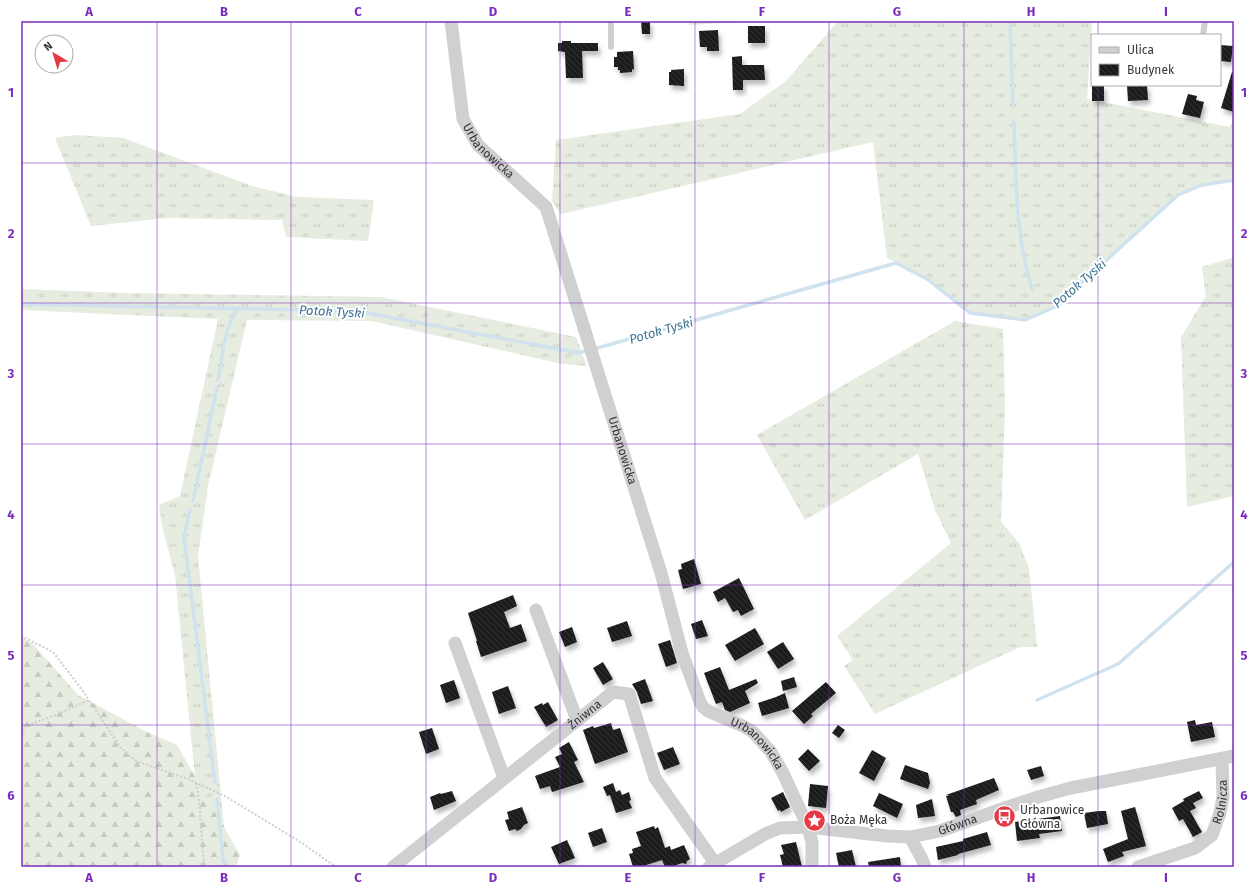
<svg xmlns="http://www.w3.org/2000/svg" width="1255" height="888" font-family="'Fira Sans',sans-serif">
<defs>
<pattern id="grass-tufts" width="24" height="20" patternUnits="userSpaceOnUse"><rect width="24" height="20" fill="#e6ecdf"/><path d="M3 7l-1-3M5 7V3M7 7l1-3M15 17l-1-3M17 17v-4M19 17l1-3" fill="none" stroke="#c6cbc0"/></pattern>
<pattern id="forest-firs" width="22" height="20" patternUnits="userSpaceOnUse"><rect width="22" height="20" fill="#e6ecdf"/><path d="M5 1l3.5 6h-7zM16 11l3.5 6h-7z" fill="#c6cbc0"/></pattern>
<pattern id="building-back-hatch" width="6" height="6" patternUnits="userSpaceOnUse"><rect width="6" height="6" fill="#1a1a1a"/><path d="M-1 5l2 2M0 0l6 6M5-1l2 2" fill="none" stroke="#333"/></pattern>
<filter id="shadow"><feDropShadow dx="2.5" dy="4.5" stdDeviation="2" flood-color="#0004"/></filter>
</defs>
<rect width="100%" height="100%" fill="#fff"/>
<!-- grass -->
<g fill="url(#grass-tufts)">
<polygon points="689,21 740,21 740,22 689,25"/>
<polygon points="838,21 1092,21 1087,99 1230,127 1234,121 1234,180 1202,185 1178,195 1055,307 1025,320 970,313 927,279 887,258 873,142 561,214 552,201 556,140 740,114 786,81"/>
<polygon points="76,135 123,138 252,186 297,197 374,200 368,241 286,237 282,220 166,218 91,226 55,138"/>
<polygon points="1232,258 1234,259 1234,496 1187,507 1181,337 1206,296 1202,267"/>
<polygon points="21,289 125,293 381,297 576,337 587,366 562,364 372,321 247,320 208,486 198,556 224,827 195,777 175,575 162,526 159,505 180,496 218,319 21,310"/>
<polygon points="955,321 1003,329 1005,406 1001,522 1019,543 1029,568 1037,647 1020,647 875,714 844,666 853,660 837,636 951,543 935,510 918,454 805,520 757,435"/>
</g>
<!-- forest -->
<polygon fill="url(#forest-firs)" points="21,636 33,644 78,695 145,731 177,745 240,855 236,867 21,867"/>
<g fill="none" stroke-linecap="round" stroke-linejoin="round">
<!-- stream -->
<g stroke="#cfe2ee" stroke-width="3.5">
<polyline points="1010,21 1013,107"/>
<path d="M1014,122C1016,178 1015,235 1032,289"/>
<polyline points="21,304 357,311 579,353 588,350"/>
<polyline points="594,349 896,263 927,279 970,313 1025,320 1055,307 1178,195 1202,185 1234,180"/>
<path d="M218,380C223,356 223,328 239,308"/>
<polyline points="193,501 217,388"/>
<polyline points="190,510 184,537 215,783"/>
<polyline points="1037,700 1118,664 1234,562"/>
<polyline points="217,799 224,867"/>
</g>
</g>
<!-- building -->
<g fill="url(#building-back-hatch)" filter="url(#shadow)">
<polygon points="641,21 650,21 650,34 642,34"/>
<rect x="748" y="26" width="17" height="17"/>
<polygon points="718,30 719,51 707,51 707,47 700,47 699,31"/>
<polygon points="562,41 571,41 571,43 598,43 598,51 582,51 583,78 566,78 565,52 558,51 558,43 562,43"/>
<polygon points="1220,45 1233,46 1231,62 1220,61"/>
<polygon points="633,51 634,70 632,69 632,72 620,73 620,70 618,70 618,67 614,67 614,57 617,57 617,52"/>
<polygon points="742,56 742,65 764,65 765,80 743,80 743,90 733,90 732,57"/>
<polygon points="684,69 684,86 669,85 669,72 671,72 671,70"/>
<polygon points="1232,72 1234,72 1234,112 1221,108"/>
<rect x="1092" y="85" width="12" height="16"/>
<polygon points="1127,85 1147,85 1148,100 1128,101"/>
<polygon points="1188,94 1197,96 1196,100 1204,102 1200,118 1182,114"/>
<polygon points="694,559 701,584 683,589 678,570 682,569 681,564"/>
<polygon points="739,578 754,609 741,616 738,610 733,612 725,598 718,602 713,592"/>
<polygon points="513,595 517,606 504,612 510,628 521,624 527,641 481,657 476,641 477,641 468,613"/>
<polygon points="702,620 708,636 696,639 691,624"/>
<polygon points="627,621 632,636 612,642 607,628"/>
<polygon points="572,627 577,642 565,647 559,632"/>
<polygon points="755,628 764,644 735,661 725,645"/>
<polygon points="670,640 677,663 666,667 658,644"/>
<polygon points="783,642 794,659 778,669 767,652"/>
<polygon points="603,662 613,679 603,685 593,668"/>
<polygon points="720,667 729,690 756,679 758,683 745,691 750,703 730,712 725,710 722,702 716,704 704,673"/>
<polygon points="794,677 797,687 783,691 781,681"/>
<polygon points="645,679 653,701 641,704 637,692 632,684"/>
<polygon points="454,680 460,698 446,703 440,685"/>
<polygon points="826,682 836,693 811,714 813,716 804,724 792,711"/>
<polygon points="508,686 516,708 499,714 492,692"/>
<polygon points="785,693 789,708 762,716 758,703 776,697"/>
<polygon points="548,702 558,720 546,727 534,707 542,703 543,705"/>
<polygon points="1195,720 1196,725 1212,722 1215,737 1191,742 1187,722"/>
<polygon points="611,723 613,730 620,728 628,752 595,764 583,730 593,726 594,728"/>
<polygon points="838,725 845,730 839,738 832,733"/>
<polygon points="432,728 439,749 426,754 419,732"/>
<polygon points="569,742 578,760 574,762 584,782 552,792 550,786 540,789 535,776 560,767 555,757 562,754 559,748"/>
<polygon points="673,747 680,764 664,770 657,753"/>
<polygon points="808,749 820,761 809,771 798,759"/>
<polygon points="872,750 886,758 874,781 859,773"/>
<polygon points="905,765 928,773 930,783 928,789 900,779"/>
<polygon points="1041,766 1044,776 1031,780 1027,770"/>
<polygon points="994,778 999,790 976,800 977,804 960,810 961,815 956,817 953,812 951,812 946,796 950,796 946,795"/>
<polygon points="613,783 616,792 620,790 622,795 629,792 631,800 629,801 632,808 616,813 610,795 607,796 603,787"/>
<polygon points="810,784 828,786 826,808 808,806"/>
<polygon points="452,791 456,801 434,810 430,797 440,793 441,794"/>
<polygon points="1199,791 1203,798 1193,803 1196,808 1190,811 1202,832 1193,837 1183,819 1179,821 1172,808 1184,801 1183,799"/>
<polygon points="783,792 790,807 781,812 780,810 778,811 771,798"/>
<polygon points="879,793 903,804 897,818 873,806"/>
<polygon points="932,799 935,816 918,818 916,805"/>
<polygon points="522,807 528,823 524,825 521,829 517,831 515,829 509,831 505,820 509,819 507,812"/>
<polygon points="1135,807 1146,846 1122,852 1124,856 1108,862 1103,849 1128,839 1121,811"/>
<polygon points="1099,811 1106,811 1108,824 1087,828 1084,813"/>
<polygon points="1060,816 1062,831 1039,834 1040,838 1017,841 1015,822"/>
<polygon points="654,826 655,829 658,827 665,848 670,846 671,850 684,845 690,859 687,861 686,864 682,863 671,867 665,867 662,860 640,867 633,867 629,854 633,853 632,849 641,846 636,832"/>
<polygon points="602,828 607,842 593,847 588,833"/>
<polygon points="987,832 991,845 958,854 958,855 938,860 936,847 963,841 963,839"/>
<polygon points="567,840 575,858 559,864 551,847"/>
<polygon points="796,842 802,867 783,867 780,855 784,854 781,845"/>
<polygon points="852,850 856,867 839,867 836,853"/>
<polygon points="900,857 901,867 869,867 868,862"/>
</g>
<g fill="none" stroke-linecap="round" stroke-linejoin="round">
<!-- path -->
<g stroke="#cdcdcd" stroke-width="2" stroke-dasharray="2 2" stroke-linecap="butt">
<polyline points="21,636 53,652 83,691 120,747 136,761 188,779 225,796 302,843 336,867"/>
<polyline points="21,739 25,726 56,715 89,700"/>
<path d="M196,783C202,811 200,839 205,867"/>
</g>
<!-- lane -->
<g stroke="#d0d0d0" stroke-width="6">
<polyline points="611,21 611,47"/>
<polyline points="1203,35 1205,21"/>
</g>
<!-- street -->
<g stroke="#d0d0d0" stroke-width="13">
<path id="s1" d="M451,21L463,119L478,145L546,207L661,573L682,653L700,702L703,707L708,711L743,726L753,732L771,752L783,773L808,827L812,842V867"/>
<polyline points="536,610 577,720"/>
<polyline points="455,643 504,778"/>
<polyline points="910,837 922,859 925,867"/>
<path id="s2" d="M393,867L613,692L629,694L655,778L715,863"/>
<path id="s3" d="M709,867L765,834L780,828L808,827L887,836L910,837L940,831L1002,809L1038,797L1071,788L1234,756"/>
<path id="s4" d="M1138,867L1195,848L1212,835L1220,813L1223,797L1222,759"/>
</g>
</g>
<!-- grid -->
<path fill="none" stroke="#7b2cbf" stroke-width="1" stroke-opacity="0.55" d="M157,21V867M291,21V867M426,21V867M560,21V867M695,21V867M829,21V867M964,21V867M1098,21V35M1098,85V867M21,163H1234M21,303H1234M21,444H1234M21,585H1234M21,725H1234"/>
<!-- icons -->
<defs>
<symbol id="bus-disc" viewBox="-11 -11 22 22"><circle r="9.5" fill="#e63946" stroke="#fff"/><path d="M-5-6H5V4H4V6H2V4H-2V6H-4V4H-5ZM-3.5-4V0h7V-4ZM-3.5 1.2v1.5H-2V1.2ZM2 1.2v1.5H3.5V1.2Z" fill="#fff"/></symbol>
<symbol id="sight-disc" viewBox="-11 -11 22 22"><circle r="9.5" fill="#e63946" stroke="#fff"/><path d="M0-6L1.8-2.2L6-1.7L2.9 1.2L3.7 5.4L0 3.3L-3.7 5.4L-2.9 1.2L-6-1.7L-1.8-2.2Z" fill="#fff"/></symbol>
</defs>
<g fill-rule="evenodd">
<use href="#bus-disc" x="992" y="804" width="25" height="25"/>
<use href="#sight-disc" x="802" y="808" width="25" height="25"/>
</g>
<g text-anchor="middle" stroke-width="4" stroke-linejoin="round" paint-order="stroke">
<!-- street labels -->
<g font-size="12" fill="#333" stroke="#fff">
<text dy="4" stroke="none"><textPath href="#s1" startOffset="140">Urbanowicka</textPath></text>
<text dy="4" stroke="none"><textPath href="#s1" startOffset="476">Urbanowicka</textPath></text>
<text dy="4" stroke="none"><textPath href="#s2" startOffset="245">Żniwna</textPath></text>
<text dy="4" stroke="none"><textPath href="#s1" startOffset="812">Urbanowicka</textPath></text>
<text dy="4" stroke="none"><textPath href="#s4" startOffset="116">Rolnicza</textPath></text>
<text dy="4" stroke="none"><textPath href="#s3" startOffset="261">Główna</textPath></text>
</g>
<!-- poi labels -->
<g font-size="12" fill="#333" stroke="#fff" text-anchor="start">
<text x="1020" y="814">Urbanowice<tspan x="1020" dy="14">Główna</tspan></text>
<text x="830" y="824">Boża Męka</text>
</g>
<!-- water labels -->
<g font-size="13" font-style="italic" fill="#3f7597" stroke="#fff">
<text transform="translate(1079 283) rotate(-41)" y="5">Potok Tyski</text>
<text transform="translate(332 311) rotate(3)" y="5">Potok Tyski</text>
<text transform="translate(661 330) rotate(-16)" y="5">Potok Tyski</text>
</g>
</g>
<!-- border -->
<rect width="1255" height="888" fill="none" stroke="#ffffff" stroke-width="44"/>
<!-- legend -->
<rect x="1091" y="34" width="130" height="52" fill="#ffffff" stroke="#adadad"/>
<rect x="1099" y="47" width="20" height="6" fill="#d0d0d0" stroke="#adadad"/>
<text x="1127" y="54" font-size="12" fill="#333333">Ulica</text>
<rect x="1099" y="64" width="20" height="12" fill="url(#building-back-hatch)" stroke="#adadad"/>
<text x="1127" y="74" font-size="12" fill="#333333">Budynek</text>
<!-- north arrow -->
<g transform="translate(54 54) rotate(322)"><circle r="19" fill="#ffffff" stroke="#adadad"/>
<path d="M0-3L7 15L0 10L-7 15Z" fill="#e63946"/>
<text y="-6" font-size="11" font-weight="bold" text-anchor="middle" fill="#333333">N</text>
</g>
<rect x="22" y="22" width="1211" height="844" fill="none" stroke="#7b2cbf" stroke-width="1.5"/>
<g font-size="13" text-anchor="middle" font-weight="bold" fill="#7b2cbf">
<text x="89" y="16">A</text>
<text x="224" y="16">B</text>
<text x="358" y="16">C</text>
<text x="493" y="16">D</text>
<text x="628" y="16">E</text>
<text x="762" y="16">F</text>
<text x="897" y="16">G</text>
<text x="1031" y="16">H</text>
<text x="1166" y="16">I</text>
<text x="11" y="97">1</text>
<text x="1244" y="97">1</text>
<text x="11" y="238">2</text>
<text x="1244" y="238">2</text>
<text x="11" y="378">3</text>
<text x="1244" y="378">3</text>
<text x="11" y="519">4</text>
<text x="1244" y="519">4</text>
<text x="11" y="660">5</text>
<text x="1244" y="660">5</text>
<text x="11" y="800">6</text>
<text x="1244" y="800">6</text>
<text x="89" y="882">A</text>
<text x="224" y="882">B</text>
<text x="358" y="882">C</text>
<text x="493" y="882">D</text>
<text x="628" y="882">E</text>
<text x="762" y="882">F</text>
<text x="897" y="882">G</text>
<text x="1031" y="882">H</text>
<text x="1166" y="882">I</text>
</g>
</svg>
